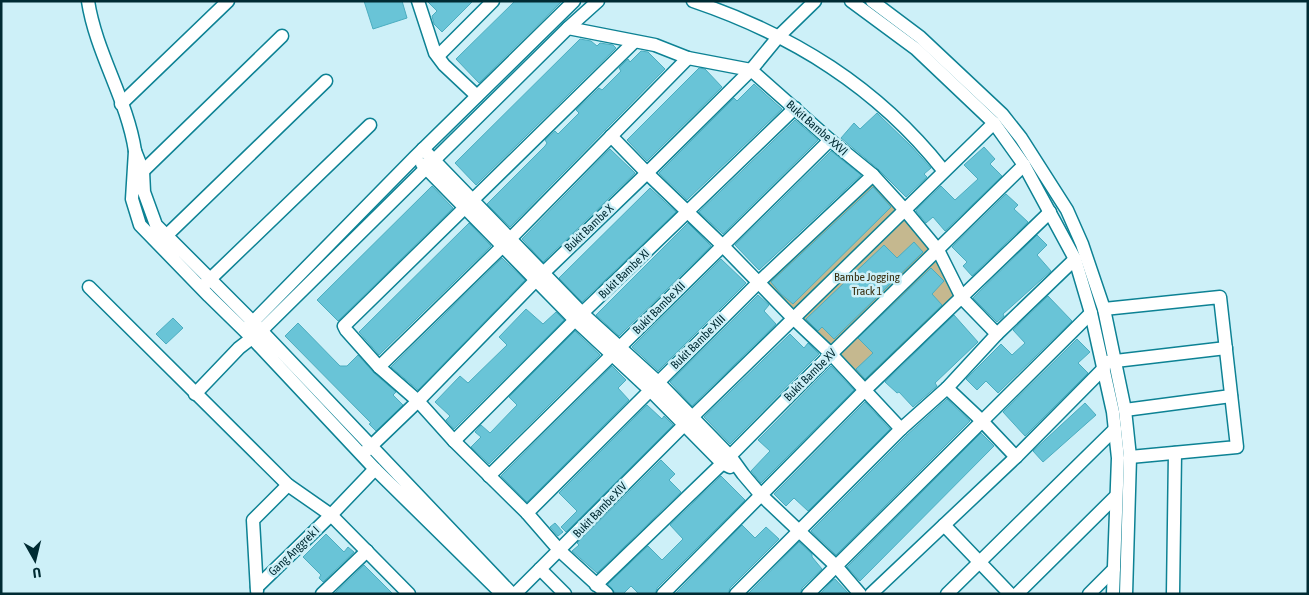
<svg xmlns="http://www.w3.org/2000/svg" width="1309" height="595" font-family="'Asap Condensed',sans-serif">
<rect width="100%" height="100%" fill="#cdf0f8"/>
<!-- green -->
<polygon fill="#c5b88f" points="873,175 904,209 962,298 864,391 759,282"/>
<!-- building -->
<g fill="#69c4d7" stroke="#4badc0">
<polygon points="364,1 402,1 407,18 373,29"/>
<polygon points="427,1 473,1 442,32 434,24 432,16 437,11"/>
<polygon points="515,1 562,1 479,83 456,59"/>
<polygon points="580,39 591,41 597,46 600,43 613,45 616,48 476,185 455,163"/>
<polygon points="641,51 648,52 665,69 510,227 487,204 545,146 547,143 545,140 555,131 558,134 579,113 576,110 599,88 602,90 621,71 619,68 628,59 630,62"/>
<polygon points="699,68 705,69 722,87 647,161 627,140"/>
<polygon points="754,84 782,109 687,200 659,173 734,98 737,101"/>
<polygon points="877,113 911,146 931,168 924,174 927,177 906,197 878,169 841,138 854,123 860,129"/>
<polygon points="795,120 818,140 723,234 699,212"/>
<polygon points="984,147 995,159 990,164 1002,176 945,231 933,217 926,223 916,211 917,209 941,186 955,200 978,179 964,165"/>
<polygon points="610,149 635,173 543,262 522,239"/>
<polygon points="831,151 861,175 759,270 735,245"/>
<polygon points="432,186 453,208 338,321 317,300"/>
<polygon points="873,187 891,207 793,304 781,294 771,282"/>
<polygon points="650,188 676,212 582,302 559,278"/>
<polygon points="1006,194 1018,205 1014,209 1028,222 972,276 963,266 967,262 952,247"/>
<polygon points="469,223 491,246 379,355 359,332"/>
<polygon points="688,223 711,246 619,336 596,315"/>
<polygon points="1037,235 1047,245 1037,255 1051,271 1003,314 1004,316 997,322 973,298"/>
<polygon points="914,242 923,252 834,339 822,327 818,331 806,319 884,245 897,258"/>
<polygon points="502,258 525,280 418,390 391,367"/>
<polygon points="721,259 746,283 658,371 632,347"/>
<polygon points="931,268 944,281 932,294 942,305 865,379 856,369 873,353 858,338"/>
<polygon points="758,295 769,305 764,311 776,324 692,406 670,382"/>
<polygon points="1048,296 1072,321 998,393 986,381 977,390 966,379 1001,344 1012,355 1025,343 1013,330"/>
<polygon points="526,309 543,324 556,312 564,320 454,429 446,420 450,416 435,402 460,376 468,383 507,345 499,337"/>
<polygon points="954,315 978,342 935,383 937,386 913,407 899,392 897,393 885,382"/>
<polygon points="173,318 183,328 166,344 156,334"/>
<polygon points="298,323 340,366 347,366 358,355 374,373 396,392 393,395 403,405 376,431 369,424 371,423 285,336"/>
<polygon points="575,331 600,355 489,464 471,447 481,437 475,432 481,425 490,433 517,405 509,397"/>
<polygon points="790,334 804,348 808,343 819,354 730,444 704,417"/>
<polygon points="1077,339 1090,352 1078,363 1088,373 1025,436 1003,412"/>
<polygon points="612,366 626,380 618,388 629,400 527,502 501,476"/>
<polygon points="831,366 854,390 761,483 751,471 770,451 758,440"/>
<polygon points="947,399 970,421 836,555 811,531 907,435"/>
<polygon points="865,402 890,429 808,511 794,498 786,506 774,494"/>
<polygon points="1085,403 1096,415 1043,462 1033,451"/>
<polygon points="647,405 662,419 664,416 673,425 566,532 561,527 577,511 559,493"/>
<polygon points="981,433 994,446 860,581 847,567"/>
<polygon points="661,460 675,474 669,480 681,492 597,573 572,551 579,545 577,543"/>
<polygon points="721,476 745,500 657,588 655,594 639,594 631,586 623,594 616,594 608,584 648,546 662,560 683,539 670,525"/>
<polygon points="555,523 563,532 558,536 550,527"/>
<polygon points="742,525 755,538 766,527 779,539 730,588 728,594 675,594"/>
<polygon points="326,534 344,552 348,547 354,552 323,582 319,578 321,575 303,557"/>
<polygon points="799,542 812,554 812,557 822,569 802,588 800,594 748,594"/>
<polygon points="364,565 393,594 335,593"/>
<polygon points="835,579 849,594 820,594 833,580"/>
</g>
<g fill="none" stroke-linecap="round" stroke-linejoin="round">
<defs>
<g id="street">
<path d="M88,1C96,53 127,99 135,151"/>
<polyline points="418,1 435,53 444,65 477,96"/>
<path d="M693,1C793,35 877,87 943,170"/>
<polyline points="851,1 916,49 994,123 1024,165 1075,259 1091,313 1113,412 1118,458 1113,594"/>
<polyline points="872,1 920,37 1002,114 1021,138 1067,210 1082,244 1104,309 1125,410 1130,457 1126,594"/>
<polyline points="568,28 655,45 688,58 751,70 830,140 873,175 904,209 938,250 962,298 997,334"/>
<polyline points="438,56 493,1"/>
<polyline points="121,104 228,1"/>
<polyline points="611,136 647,173 722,245 793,318 831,354 901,429"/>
<polyline points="423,149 583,314 658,382 730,456 743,474 760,494 836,566 860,594"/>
<polyline points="422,164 575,320 650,390 722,463 730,467"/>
<polyline points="143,171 282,36"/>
<polyline points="166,236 326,81"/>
<polyline points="204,285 370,125"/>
<polyline points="89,287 288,485 331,515 409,594"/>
<polyline points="1104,309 1220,297 1237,447 1130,457"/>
<polyline points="247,328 415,157 574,1"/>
<polyline points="1107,362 1226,348"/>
<polyline points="379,367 510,239 688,58"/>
<polyline points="947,388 981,420 1016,457"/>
<polyline points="195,394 239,348 261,331 568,28 598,1"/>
<polyline points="1125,410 1231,396"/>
<polyline points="454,441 575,320 795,108"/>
<polyline points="365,452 418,401 536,280 647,173 751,70 779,36 815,1"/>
<polyline points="489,476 830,140"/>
<polyline points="527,513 759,282 873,175"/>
<polyline points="944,525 1010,594"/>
<polyline points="540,569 565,594"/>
<polyline points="596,585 730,456 831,354 1024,165"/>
<polyline points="257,587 331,515 375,469"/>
<polyline points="257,591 253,520 288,485"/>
<polyline points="322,594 367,551"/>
<polyline points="502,594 375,469 253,339 209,296 140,225 132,199 135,151 143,171 144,192 156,225 253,322 512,594"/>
<polyline points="515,594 684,425 994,123"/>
<polyline points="607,594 560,551 527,513 454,441 418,401 379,367 346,330 344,326 634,42"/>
<polyline points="663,594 864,391 1050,212"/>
<polyline points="736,594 901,429 947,388 997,334 1075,259"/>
<polyline points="808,594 1091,313"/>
<polyline points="871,594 1016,457 1104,368"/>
<polyline points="947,594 1115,429"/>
<polyline points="1017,594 1116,496"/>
<polyline points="1089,594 1114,569"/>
<polyline points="1173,594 1175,453"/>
</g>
</defs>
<!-- street casing -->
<use href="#street" stroke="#0d8294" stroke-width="15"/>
<!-- street -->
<use href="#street" stroke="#fff" stroke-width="12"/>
</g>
<g text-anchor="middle" stroke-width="5" stroke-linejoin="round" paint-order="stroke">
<!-- street labels -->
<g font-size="12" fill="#002b33" stroke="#cdf0f8">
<text transform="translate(817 128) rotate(41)" y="4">Bukit Bambe XXVI</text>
<text transform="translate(589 228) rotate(-44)" y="4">Bukit Bambe X</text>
<text transform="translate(624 274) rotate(-44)" y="4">Bukit Bambe XI</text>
<text transform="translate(659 308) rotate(-45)" y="4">Bukit Bambe XII</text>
<text transform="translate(698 342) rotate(-45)" y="4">Bukit Bambe XIII</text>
<text transform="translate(810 375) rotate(-45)" y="4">Bukit Bambe XV</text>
<text transform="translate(600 510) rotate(-46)" y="4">Bukit Bambe XIV</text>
<text transform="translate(294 551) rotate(-44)" y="4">Gang Anggrek I</text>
</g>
<!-- park labels -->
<g font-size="12" fill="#393011" stroke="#cdf0f8">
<text x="867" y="281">Bambe Jogging<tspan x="867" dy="14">Track 1</tspan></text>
</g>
</g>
<!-- border -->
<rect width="1309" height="595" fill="none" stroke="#002b33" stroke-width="5"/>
<!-- north arrow -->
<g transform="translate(35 560) rotate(172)" stroke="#cdf0f8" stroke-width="4" paint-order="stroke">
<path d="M0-4L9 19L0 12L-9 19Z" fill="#002b33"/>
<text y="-8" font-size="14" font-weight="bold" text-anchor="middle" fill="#002b33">U</text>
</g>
</svg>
